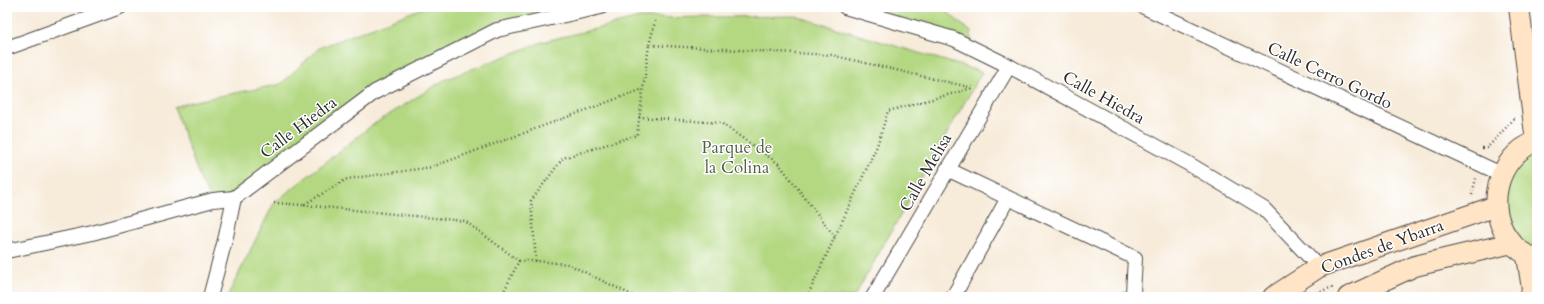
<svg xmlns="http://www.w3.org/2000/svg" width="1544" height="304" font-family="Cardo,serif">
<rect width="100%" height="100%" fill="#fff"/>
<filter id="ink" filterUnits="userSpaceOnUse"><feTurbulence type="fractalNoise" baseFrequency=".025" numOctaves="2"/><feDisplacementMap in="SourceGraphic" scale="8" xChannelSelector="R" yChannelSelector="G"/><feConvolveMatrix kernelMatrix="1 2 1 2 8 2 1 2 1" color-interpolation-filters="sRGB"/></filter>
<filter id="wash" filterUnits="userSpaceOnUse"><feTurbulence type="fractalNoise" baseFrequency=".012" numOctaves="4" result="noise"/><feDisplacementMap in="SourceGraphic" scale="16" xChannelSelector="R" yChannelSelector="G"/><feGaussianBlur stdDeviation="0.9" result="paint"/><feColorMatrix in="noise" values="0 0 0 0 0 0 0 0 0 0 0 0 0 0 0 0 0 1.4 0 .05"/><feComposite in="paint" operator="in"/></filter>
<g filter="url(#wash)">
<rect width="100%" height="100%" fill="#f7ebd9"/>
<!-- green -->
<g fill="#b3d881" stroke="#6f8256">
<polygon points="425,7 601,7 497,30 375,92 234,198 213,200 202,184 174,107 190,102 281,84 319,48"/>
<polygon points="860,7 941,7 971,32 971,48"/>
<polygon points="796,16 982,72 854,297 227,297 274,203 371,126 444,80 542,42 639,18"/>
<polygon points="1537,141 1537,260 1512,243 1497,190"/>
</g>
</g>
<g filter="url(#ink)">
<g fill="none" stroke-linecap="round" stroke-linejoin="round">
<defs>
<g id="street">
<polyline points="845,7 954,39 1009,66 1189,164 1264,209 1319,267"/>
<polyline points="1144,7 1501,174"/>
<polyline points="7,48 120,7"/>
<polyline points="947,169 1135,258 1133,293 1129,297"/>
<polyline points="7,251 92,233 213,200 234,198 375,92 497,30 601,7"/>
<polyline points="210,297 226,236 234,198"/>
<polyline points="873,297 1009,66"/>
<polyline points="953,297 1008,198"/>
</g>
<g id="secondary">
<polyline points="1519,7 1536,142"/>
<path d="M1537,141C1496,156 1483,211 1512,243C1518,251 1528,256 1537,260"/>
<polyline points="1527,256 1532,289 1530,297"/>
<polyline points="1273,297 1319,267 1496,206"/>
<polyline points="1348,297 1415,266 1512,243"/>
</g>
</defs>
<!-- street casing -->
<use href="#street" stroke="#4a4845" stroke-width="16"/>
<!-- secondary casing -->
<use href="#secondary" stroke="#4a4845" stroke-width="22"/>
<!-- path -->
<g stroke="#4a4845" stroke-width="2.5" stroke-dasharray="1 3" stroke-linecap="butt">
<polyline points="649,45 656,18"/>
<polyline points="639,117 721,123 779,164 835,237"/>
<polyline points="1482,148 1487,148 1514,119 1515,119"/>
<polyline points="1472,195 1476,178"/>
<polyline points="274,203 303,205"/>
<polyline points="519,261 465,221 303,205 347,179 432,167 643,89"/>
<polyline points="536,261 531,201 563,158 637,135 649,45 831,55 973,88 888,111 877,146 807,297"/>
<polyline points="1313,294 1333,287"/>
<polyline points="501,297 519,261 536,261 568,264 636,297"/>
</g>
<!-- street -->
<use href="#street" stroke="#fff" stroke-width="14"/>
<!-- secondary -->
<use href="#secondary" stroke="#ffe4c6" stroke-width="20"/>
</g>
</g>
<g text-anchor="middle" stroke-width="3" stroke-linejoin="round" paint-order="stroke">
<!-- street labels -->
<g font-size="17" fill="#2b2b2b" stroke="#fff">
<text transform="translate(1330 75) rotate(25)" y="6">Calle Cerro Gordo</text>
<text transform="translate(1104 97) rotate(29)" y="6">Calle Hiedra</text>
<text transform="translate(298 127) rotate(-37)" y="6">Calle Hiedra</text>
<text transform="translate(925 172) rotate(-60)" y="6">Calle Melisa</text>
<text transform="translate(1382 246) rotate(-20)" y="6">Condes de Ybarra</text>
</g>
<!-- park labels -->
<g font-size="17" fill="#545f45" stroke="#fff">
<text x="737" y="153">Parque de<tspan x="737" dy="20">la Colina</tspan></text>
</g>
</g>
<!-- margin -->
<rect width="1544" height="304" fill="none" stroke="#fff" stroke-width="24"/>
</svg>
